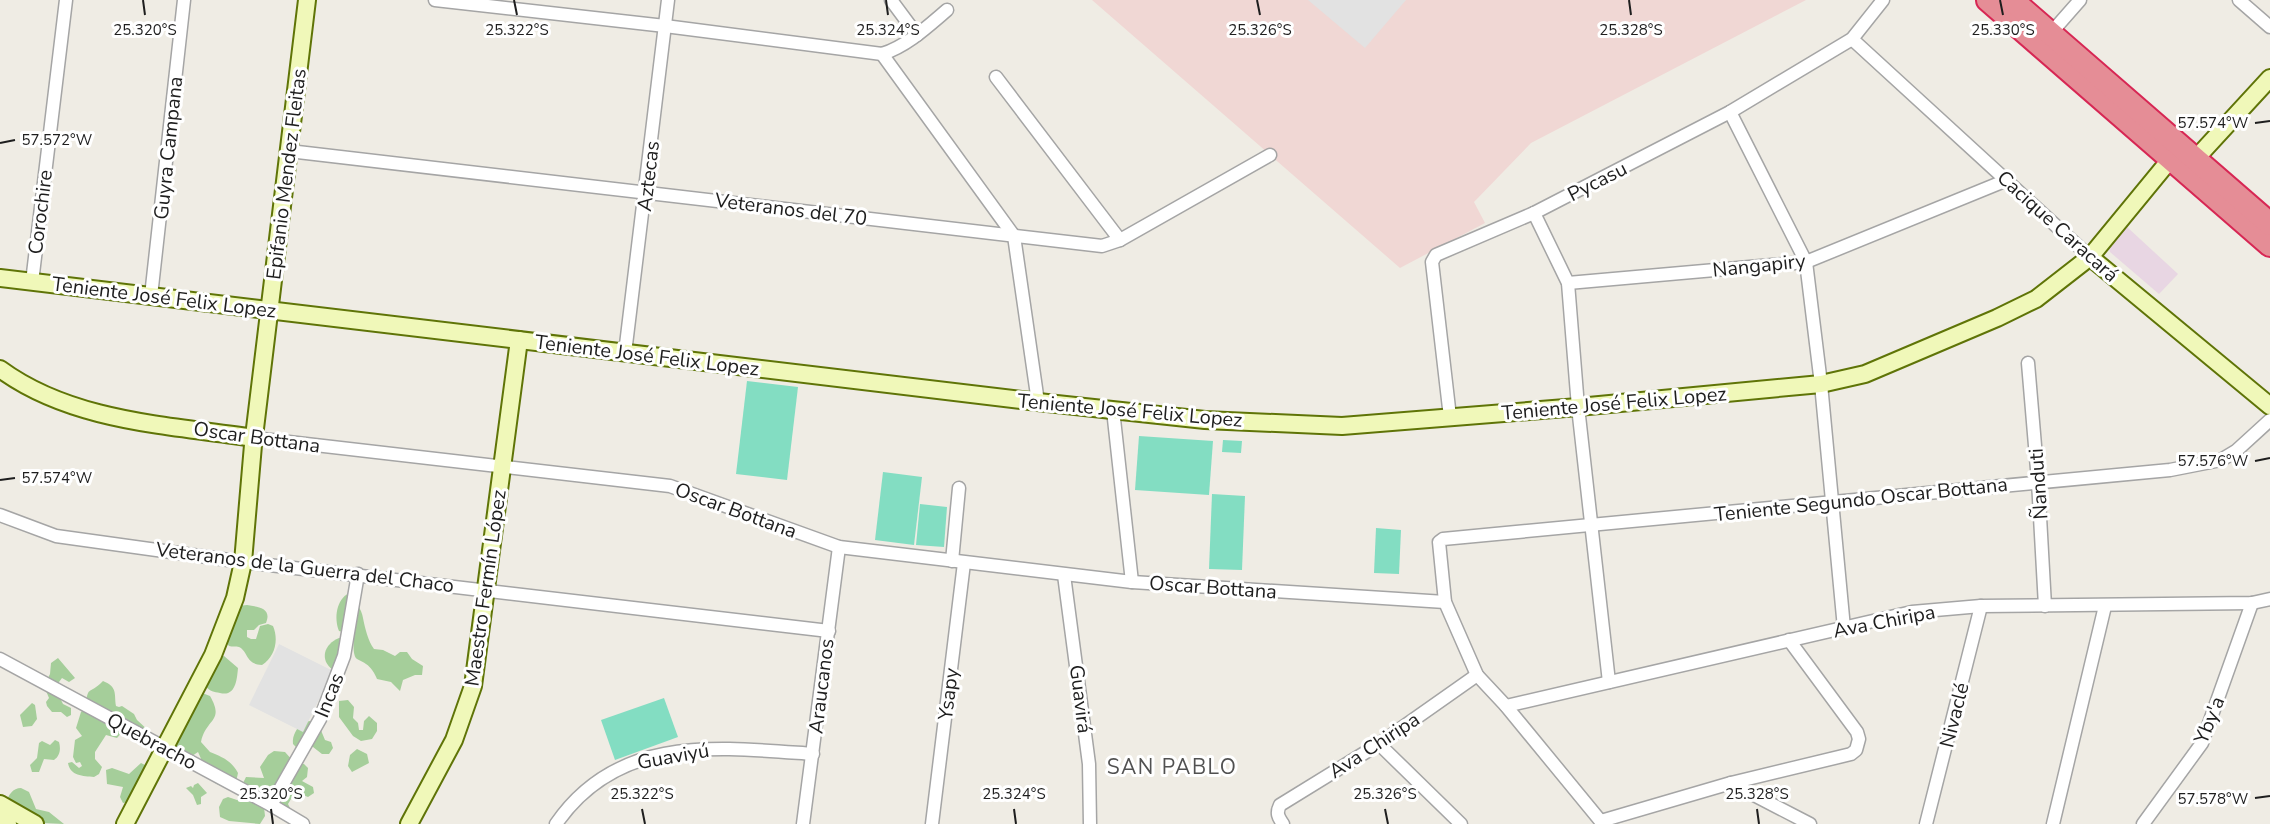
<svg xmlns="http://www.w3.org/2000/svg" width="2270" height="824" font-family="'Nunito Sans',sans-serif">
<rect width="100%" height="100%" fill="#efece4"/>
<!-- commercial -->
<polygon fill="#f0d7d4" points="1092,0 1806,0 1531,143 1474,202 1485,223 1400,268"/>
<!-- industrial -->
<polygon fill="#e8d6e3" points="2127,227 2178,274 2159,294 2110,252 2109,248"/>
<!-- forest -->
<g fill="#a5ce9a">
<path d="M349,593C354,600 362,609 363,618C365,628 368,641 374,649L383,650L395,656L400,652H407L412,659L423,666L422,675H415L403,680L400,691L391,682L377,679C375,674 371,667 366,664C364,662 360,661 357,659C350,653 356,627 356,618L343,632L339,631C334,618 336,600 349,593Z"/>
<path d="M247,605C259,607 272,608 266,623L259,625L254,630H247V637L251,639H256L260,626L268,624L273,626C279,640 275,657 262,665C245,664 249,652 239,647C236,646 232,647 229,646L226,642L232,626L235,624L233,617L238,606Z"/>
<path d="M339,638H342L351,653L348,665L344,670H333C319,660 324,644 339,638Z"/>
<path d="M224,656L238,668C237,679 236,697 220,693C214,692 210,691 206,687L211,658Z"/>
<polygon points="58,658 75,678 69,682 62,678 59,682 61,700 63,704 71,708 71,715 67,717 61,712 52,712 47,706 46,702 49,698 44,686 50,674 51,663"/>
<path d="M103,681C118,687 114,694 116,706L119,707L122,706L134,714L137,720L150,732L149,734L124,730L117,738L106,735L95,752V759L102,767L99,774L94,777C83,776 70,776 68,763L72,762L79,768L82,766L80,762L76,763L73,757L75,740L82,736L76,728L81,712L85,708C89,683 87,697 103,681Z"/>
<path d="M197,691L210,696C225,722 206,718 201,742L210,752C222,757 231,760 238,773L236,782L228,787C205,784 207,770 198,752L192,756L179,753L165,731L167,722H171Z"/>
<polygon points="348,700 354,707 353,718 358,723 359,730 363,730 364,721 369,716 377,723 377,731 372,739 361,741 353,736 339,717 339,701"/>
<polygon points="32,703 35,705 37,719 32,726 23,727 20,715"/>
<path d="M310,721L320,728L325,740L331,742L333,748L329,754H322L313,747L298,749L293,744C292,735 297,728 303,722Z"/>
<path d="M55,740L59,742C61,749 60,756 54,760L44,759L39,772H32L30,765L37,758L39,743L42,741L50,745Z"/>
<polygon points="357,749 367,754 369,763 352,772 348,766 350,755"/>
<polygon points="274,751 285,752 293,761 304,764 308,768 307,777 302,781 313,787 314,793 308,797 298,793 294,794 288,804 292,812 243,783 246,777 264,778 260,767 268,755"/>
<polygon points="141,763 145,765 146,771 133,790 133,799 130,802 123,803 120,797 123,787 107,784 106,770 112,768 129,774"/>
<polygon points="198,783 207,793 201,797 201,804 197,805 193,795 186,788 191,786 193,788 194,785"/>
<path d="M21,788L29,792L36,809L49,812L64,824L42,823L7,802C8,795 13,788 21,788Z"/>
<polygon points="228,797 237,800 245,797 264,807 265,816 260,824 229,821 220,817 219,807 223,799"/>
</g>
<!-- pitch -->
<g fill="#83ddc2">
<polygon points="747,381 798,387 787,480 736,474"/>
<polygon points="1139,436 1213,441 1209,495 1135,490"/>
<polygon points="1223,440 1242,441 1241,453 1222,452"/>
<polygon points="883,472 922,477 914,545 875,540"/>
<polygon points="1212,494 1245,496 1242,570 1209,569"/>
<polygon points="920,504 947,507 944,547 916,545"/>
<polygon points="1376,528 1401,530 1399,574 1374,573"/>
<polygon points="664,698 678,737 615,760 601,720"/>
</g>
<!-- parking -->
<g fill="#e2e2e2">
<polygon points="1308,0 1406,0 1365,48"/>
<polygon points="279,644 333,671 303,732 249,705"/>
</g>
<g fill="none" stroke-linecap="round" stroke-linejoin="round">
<defs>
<g id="street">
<path d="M435,0L665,26L882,54C907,46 927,27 947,10"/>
<polyline points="891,0 917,35"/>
<polyline points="2239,0 2270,27"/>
<polyline points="2051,33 2080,0"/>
<polyline points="1852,39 2090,257"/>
<polyline points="882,54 1014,236 1038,402"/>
<polyline points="996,77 1120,240"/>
<polyline points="1730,112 1806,262 1821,384 1844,628"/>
<polyline points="289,151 1102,246 1120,240 1270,155"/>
<polyline points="1534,213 1568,283 1578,407 1609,682"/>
<polyline points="32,282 66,0"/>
<polyline points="1568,283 1806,262 2007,180"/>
<polyline points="151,296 184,0"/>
<polyline points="625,353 668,0"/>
<polyline points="2028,363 2038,481 2045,606"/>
<polyline points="1113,410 1132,582"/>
<polyline points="1450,417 1432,262 1436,255 1534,213 1730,112 1852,39 1883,0"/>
<polyline points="254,438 670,486 839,547 1132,582 1445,602"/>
<polyline points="0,515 56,536 243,562 829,631"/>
<polyline points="952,561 959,488"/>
<polyline points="1064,575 1089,764 1090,824"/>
<polyline points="0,659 271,805 303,824"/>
<polyline points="1506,706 1912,612 1981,606 2252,603 2270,599"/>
<polyline points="1379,744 1461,824"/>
<polyline points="1731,783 1810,824"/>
<polyline points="271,805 320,719 344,656 358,574"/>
<polyline points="1601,821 1731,783 1851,754 1856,750 1859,739 1857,732 1789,640"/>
<path d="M556,824C618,734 717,747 813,754"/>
<polyline points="803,824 839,547"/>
<polyline points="932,824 964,563"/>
<path d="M1283,824C1278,817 1276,813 1280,805L1379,744L1477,675"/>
<polyline points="1603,824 1506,706 1477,675 1445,602 1439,542 1443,539 2170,470 2221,460 2236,451 2270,420"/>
<polyline points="1926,824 1981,606"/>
<polyline points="2053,824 2105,606"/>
<polyline points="2143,824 2202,743 2252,603"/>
</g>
<g id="secondary">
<polyline points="2189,166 2270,78"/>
<polyline points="2090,257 2270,406"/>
<polyline points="0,278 1038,402 1205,420 1342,426 1578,407 1821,384 1865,374 1997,318 2036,299 2090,257 2178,150"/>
<path d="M0,369C72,422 168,425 254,438"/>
<polyline points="0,804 35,824"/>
<polyline points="0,819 8,824"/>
<polyline points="125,824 213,655 235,598 243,562 253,445 307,0"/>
<polyline points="409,824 454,740 473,686 519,340"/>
</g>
<g id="highway">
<polyline points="1988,0 2270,245"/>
<polyline points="2012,0 2270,224"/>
</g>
</defs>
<!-- street casing -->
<use href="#street" stroke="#a5a5a5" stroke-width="15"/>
<!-- secondary casing -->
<use href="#secondary" stroke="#5f7407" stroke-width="20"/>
<!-- highway casing -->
<use href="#highway" stroke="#d72754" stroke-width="26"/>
<!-- street -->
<use href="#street" stroke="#fff" stroke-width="12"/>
<!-- secondary -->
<use href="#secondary" stroke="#f0f8b9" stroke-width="16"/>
<!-- highway -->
<use href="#highway" stroke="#e58d96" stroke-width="22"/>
</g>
<!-- ticks -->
<path fill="none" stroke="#1e1e1e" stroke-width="2" d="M143,0L145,15M514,0L517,15M886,0L888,15M1257,0L1260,15M1629,0L1631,15M2000,0L2003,15M2255,123L2270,121M0,143L15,140M2255,461L2270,458M0,480L15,478M2255,798L2270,796M271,809L273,824M642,809L645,824M1014,809L1016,824M1385,809L1388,824M1757,809L1759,824"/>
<g text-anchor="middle" stroke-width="6" stroke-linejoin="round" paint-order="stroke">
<!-- street labels -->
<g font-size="20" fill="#1e1e1e" stroke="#fff">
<text transform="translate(168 148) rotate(-84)" y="7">Guyra Campana</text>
<text transform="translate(286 174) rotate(-83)" y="7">Epifanio Mendez Fleitas</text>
<text transform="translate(648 176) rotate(-83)" y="7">Aztecas</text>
<text transform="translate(1597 181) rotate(-27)" y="7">Pycasu</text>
<text transform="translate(791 209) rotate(7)" y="7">Veteranos del 70</text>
<text transform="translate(40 212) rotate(-83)" y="7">Corochire</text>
<text transform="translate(2058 226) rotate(42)" y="7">Cacique Caracará</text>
<text transform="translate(1759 265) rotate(-6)" y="7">Nangapiry</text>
<text transform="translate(164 297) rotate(7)" y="7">Teniente José Felix Lopez</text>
<text transform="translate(647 355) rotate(7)" y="7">Teniente José Felix Lopez</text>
<text transform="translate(1614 403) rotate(-5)" y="7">Teniente José Felix Lopez</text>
<text transform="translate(1130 410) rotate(5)" y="7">Teniente José Felix Lopez</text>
<text transform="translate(257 437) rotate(8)" y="7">Oscar Bottana</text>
<text transform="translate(2038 484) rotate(-94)" y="7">Ñanduti</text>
<text transform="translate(1861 499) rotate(-6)" y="7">Teniente Segundo Oscar Bottana</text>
<text transform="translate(736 510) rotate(20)" y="7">Oscar Bottana</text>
<text transform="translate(305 567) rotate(7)" y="7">Veteranos de la Guerra del Chaco</text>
<text transform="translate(1213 587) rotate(4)" y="7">Oscar Bottana</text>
<text transform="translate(485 588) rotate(-82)" y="7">Maestro Fermín López</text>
<text transform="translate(1884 621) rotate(-11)" y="7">Ava Chiripa</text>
<text transform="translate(821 686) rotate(-83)" y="7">Araucanos</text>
<text transform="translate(948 694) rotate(-83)" y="7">Ysapy</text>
<text transform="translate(329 695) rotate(-68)" y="7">Incas</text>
<text transform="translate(1081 699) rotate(83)" y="7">Guavirá</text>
<text transform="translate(1954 715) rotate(-76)" y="7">Nivaclé</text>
<text transform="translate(2209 720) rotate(-68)" y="7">Yby'a</text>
<text transform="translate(152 741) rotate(28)" y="7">Quebracho</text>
<text transform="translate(1374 745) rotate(-33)" y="7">Ava Chiripa</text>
<text transform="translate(673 756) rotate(-10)" y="7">Guaviyú</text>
</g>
<!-- neighbourhood labels -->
<g font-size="21" letter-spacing="1.5" fill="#515151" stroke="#fff">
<text x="1172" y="774">SAN PABLO</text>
</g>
</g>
<g font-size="15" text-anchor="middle" fill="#1e1e1e" stroke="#fff" stroke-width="6" stroke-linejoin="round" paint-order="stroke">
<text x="1631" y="35">25.328°S</text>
<text x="145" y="35">25.320°S</text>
<text x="517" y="35">25.322°S</text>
<text x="888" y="35">25.324°S</text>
<text x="1260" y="35">25.326°S</text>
<text x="2003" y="35">25.330°S</text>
<text x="2213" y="128">57.574°W</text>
<text x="57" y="145">57.572°W</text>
<text x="2213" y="466">57.576°W</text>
<text x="57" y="483">57.574°W</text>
<text x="271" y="799">25.320°S</text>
<text x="642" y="799">25.322°S</text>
<text x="1014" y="799">25.324°S</text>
<text x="1385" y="799">25.326°S</text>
<text x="1757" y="799">25.328°S</text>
<text x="2213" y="804">57.578°W</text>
</g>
</svg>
